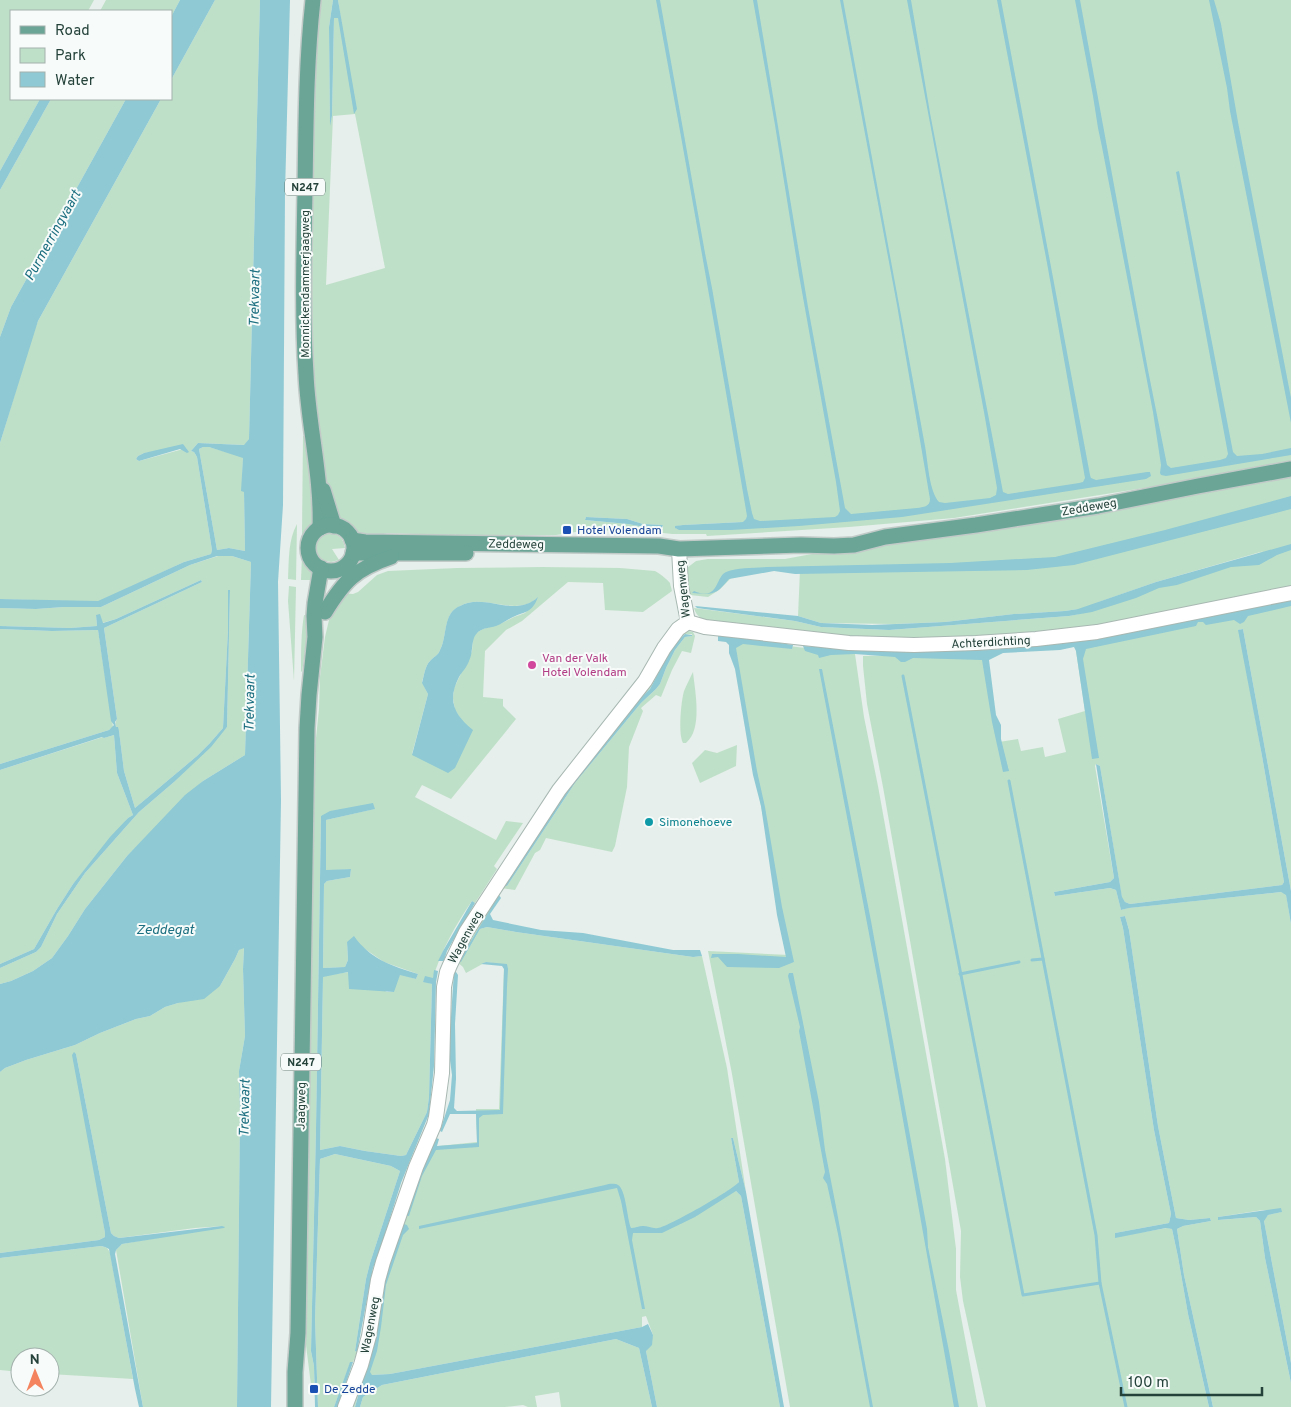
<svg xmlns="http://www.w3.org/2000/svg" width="1291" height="1407" font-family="Overpass,sans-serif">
<rect width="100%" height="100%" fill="#e6efeb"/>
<!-- green -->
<g fill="#bfe0c8" fill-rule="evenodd">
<polygon points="0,0 94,0 88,11 11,11 11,99 40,99 0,171"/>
<polygon points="106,0 180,0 171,17 171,11 100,11"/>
<path d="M215,0H260L249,439L245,445L198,443L191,451L194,452L197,457L212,550L211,554L184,562L98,602L0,599V443L34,331L38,321L161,99H171V80ZM187,448L139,461L136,459L138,456L144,453Z"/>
<path d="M320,0H333L329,27L330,123L332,116L334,18H338L342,26L338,0H1291V463L1163,485L954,518L849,527L707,536L706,534H672L637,530L582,531L556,535H486L475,536L387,533L363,539L353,533L344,526L339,523C309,438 311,346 311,257C311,199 312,141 314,83C315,55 318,28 320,0ZM355,114L385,268L326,285L333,116ZM586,517L627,519L643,524L663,525V529H654L628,524L585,520ZM743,522L752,528L720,530L676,529L677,526L683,525Z"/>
<polygon points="51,99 126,99 11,307 0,337 0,190"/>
<polygon points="303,436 306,436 314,480 314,526 306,534 302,534"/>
<polygon points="203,447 209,447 243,457 242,491 244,491 245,551 229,548 217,550 199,449"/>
<path d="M1291,477V588L1062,635L857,641L712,622C703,620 697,618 694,608L795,621L821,627L889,630L1069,616L1079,614L1078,609L1065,611L1014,614L945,622L894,624L821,623L798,616L800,570L760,571L731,578L719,590L708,597L690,595L687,584L686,573L687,568L696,561L708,559H785L817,553L991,529ZM1264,551L1214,571L1096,603L1156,582Z"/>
<path d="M297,524L296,580L288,579C289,560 288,540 297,524Z"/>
<path d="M329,533C339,534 343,538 345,548L332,549L339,560L331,562L322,560C311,550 315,536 329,533Z"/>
<path d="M218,556H232L251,562L245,755L203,781L127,856L85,909L68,936L52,958L33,971L11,981L0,984V968L36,952L41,947L57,914L85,873L139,812L174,782L227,727L230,590H228V630L223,728L210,743L197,756L135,808L124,771L119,731C116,728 114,724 117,719L104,628L202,582L201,580L116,619L102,623L96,615L97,626L70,628L0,626V608L36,609L64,607H101L190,565Z"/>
<polygon points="302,557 305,557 313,569 314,580 301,580"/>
<path d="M542,567L620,568L655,571C658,572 668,580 670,583C670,584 672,590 672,591L643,612L605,610L603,583L568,582L522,621L506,630L485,651L483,697L503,699V706L516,719L451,799L422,785L415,797L496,840L506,821L523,823L494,866L497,869L475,903L472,901C456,924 441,951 433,978L423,981L432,984L429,1097L427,1112L406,1155L401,1156L365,1151L340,1146L320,1150L323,976L349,972L387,992H393L400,974L416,979L418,974L384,962L362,947L347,942L348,960L345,967L323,968L324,884L327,881L350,877L351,869L326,871V820L374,809L321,816L316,1129L311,1351L314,1366V1385H311L304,1329L314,757L319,709L320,677L325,637L329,620L342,593L353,594L358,592L377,575L388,571L457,568ZM537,598L525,613L514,617L500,624L483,629L476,633L473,638L472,651L454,688L453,698L455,710L463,722L412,754L428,694L422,682C424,676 425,666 430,661C433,657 438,656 440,650C446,639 444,624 451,613C453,610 456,608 460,606C484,592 515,618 537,598Z"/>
<polygon points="289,586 296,587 294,681 288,601"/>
<polygon points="1291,602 1291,891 1243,629 1239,630 1262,756 1284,882 1282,885 1130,904 1125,902 1122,898 1100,766 1096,764 1095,766 1114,878 1110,882 1054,892 1055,896 1110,888 1116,890 1121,910 1128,908 1281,892 1286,894 1291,924 1291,1363 1264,1221 1264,1219 1268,1215 1281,1212 1263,1210 1218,1217 1219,1220 1256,1217 1260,1221 1265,1258 1291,1383 1291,1407 1213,1407 1184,1275 1177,1229 1183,1226 1211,1221 1210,1218 1189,1220 1176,1218 1158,1126 1129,930 1125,916 1120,917 1123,928 1154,1130 1171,1214 1169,1223 1115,1233 1115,1237 1167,1228 1172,1229 1178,1257 1188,1314 1209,1407 986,1407 963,1301 960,1277 961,1231 883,787 867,704 863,666 863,656 982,653 999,742 1018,739 1021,751 1043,747 1045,757 1066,752 1058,719 1085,711 1076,651 1077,645"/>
<path d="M304,615L310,616L302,672L301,671C301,652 301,633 304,615Z"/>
<polygon points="0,629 52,631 98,630 113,727 109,730 0,764"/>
<path d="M685,630L693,632L695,636L691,653L682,651L672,670L661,697L656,695L641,708L643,711L629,747L627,787L615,846L612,852L546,838L540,850L535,853L515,890L500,888L501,883L561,791L646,684L677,635ZM685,634H692V636L685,637L675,650L666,668L660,684L656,689L641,703L575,783L507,886L504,885L536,835L577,775L634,704L650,689L666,658L676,642Z"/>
<polygon points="731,639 855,654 864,717 878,786 945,1159 956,1249 956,1290 978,1407 790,1407 732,1074 708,951 789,955 758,790"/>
<path d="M693,672C695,692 703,729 686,743H683C678,733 681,702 684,691C687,684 690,678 693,672Z"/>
<polygon points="114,735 117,773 133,815 128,818 73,884 57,909 34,949 0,964 0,770 103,737 104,738"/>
<polygon points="737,745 736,766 700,783 692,763 705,750 717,753"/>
<polygon points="496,894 499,895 461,962 480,929 487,927 516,932 693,957 702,956 727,1068 746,1192 733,1138 731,1138 739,1182 735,1187 724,1193 736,1191 741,1196 780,1407 657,1407 646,1351 653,1335 646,1316 642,1317 642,1327 390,1374 372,1375 363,1378 355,1407 349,1407 390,1256 429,1147 477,1142 476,1109 499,1109 504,968 507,965 486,962 466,973 463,967 456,961"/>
<polygon points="244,947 243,969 245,1036 239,1071 240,1114 237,1407 143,1407 116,1250 122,1244 224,1226 195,1228 119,1238 114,1236 111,1233 76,1054 74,1053 105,1233 105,1237 99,1240 0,1253 0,1072 5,1068 26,1060 75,1045 100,1033 136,1019 150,1016 165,1007 178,1003 220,986 235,959 239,950"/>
<polygon points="335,1154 391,1166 400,1171 370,1263 366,1279 355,1351 357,1352 353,1362 350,1363 334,1407 318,1407 315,1320 320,1159"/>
<path d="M101,1246C106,1247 108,1248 110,1253L133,1379L50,1374V1357H20V1372L0,1370V1258Z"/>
<polygon points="616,1339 639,1348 652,1407 561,1407 559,1392 535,1396 537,1407 528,1407 523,1405 505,1407 360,1407 363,1397 382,1385"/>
</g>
<!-- water -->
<g fill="#8ec9d4" fill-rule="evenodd">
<polygon points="180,0 215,0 171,80 171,17"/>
<path d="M260,0H290L285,193L283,505L278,582L281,800L271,1407H237L240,1114L239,1071L245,1036L243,969L244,948L239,950L235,959L220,986L204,999L178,1003L165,1007L150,1016L136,1019L100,1033L75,1045L26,1060L5,1068L0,1072V984L11,981L33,971L52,958L68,936L85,909L127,856L185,795L203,781L245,755L251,562L232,556H217L190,565L101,607H64L36,609L0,608V599L98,601L184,562L211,554L212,550L197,457L194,452L191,451L198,443L244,445L249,439ZM203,447H209L243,458L241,491L244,492L245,551L229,548L217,550L199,449Z"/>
<polygon points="333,0 338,0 357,109 354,114 338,18 334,18 332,116 330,126 329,27"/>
<path d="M656,0H660L705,253L712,288L747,489L752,513L754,519L760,521L835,517L838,515L840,511L836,482L799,275L775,125L753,0H757L808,307L843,497L845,508L851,514L917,508C923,507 930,507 930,499L897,305L840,0H843L925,446C928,462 929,491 939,502L945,503L990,498L996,495L997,488L984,412L907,0H911L930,113L1003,492L1008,494L1079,483L1083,482L1085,478L1047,263L997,0H1001L1090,475L1091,478L1096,480L1147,472H1150L1151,476L1146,479L902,517L799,526L731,530H679L675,528V526L683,525L743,522L746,519L747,516C718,344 688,172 656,0Z"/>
<polygon points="1075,0 1080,0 1148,370 1167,465 1171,468 1220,460 1226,458 1228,454 1176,172 1179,171 1233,452 1237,456 1262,454 1291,448 1291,455 1166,476 1161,475 1160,473 1161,465 1153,412 1102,147 1098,128 1093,96"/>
<polygon points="1209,0 1214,0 1221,24 1238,122 1291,398 1291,423 1230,111 1227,88"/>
<polygon points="40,99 51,99 0,190 0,171"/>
<polygon points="126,99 161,99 38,321 0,443 0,337 11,307"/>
<polygon points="183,444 189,452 187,453 180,449 139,461 136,459 138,456 144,453"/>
<path d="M1291,496V509L1074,565L1027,570L795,574L774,571L729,579C716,595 713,595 692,593L694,591C719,602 715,577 726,572C738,567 753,568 766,567L950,563L1055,557L1165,530Z"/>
<polygon points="586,517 627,519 643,524 663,525 661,530 628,524 585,520"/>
<polygon points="1291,544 1291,550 1277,555 1259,565 1231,567 1177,585 1159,588 1136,598 1092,612 1069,616 889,630 821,627 795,621 697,608 695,606 798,616 821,623 872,625 945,622 1014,614 1065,611 1078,609 1156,582"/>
<polygon points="201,580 202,582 104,628 117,719 115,722 116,727 118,727 119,731 124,771 135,808 197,756 210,743 223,728 228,630 228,590 230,590 227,727 211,747 174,782 139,812 85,873 57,914 41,947 36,952 0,968 0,964 34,949 57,909 73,884 110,837 128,818 133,815 117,773 114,735 104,738 102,737 0,770 0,764 109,730 114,725 111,721 98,630 52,631 0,629 0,626 70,628 97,626 96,615 100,614 103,623 116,619"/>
<path d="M538,597C532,613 526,611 513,617C507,620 502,624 496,626C489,628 483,628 478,632C470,639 474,652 469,661C467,667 462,672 459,677C447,700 454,715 473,730L455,768L448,773L412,755L428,694L422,683C424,676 425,666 430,661C433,657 438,656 440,650C446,639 444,623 451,613C453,610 457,607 460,606C485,592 514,619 538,597Z"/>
<polygon points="1291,597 1291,606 1248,616 1244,622 1240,624 1234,620 1206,625 1203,622 1198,622 1196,626 1086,649 1083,659 1099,758 1092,759 1076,651 1074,647 1060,650 1003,653 989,660 996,715 1001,725 1001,739 1009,771 1003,772 992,722 982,660 913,658 905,662 901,662 895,657 855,654 831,655 819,658 818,655 805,651 803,646 884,651 993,650 1082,639 1203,618"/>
<polygon points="1243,629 1291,891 1291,924 1286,895 1281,892 1129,908 1121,910 1116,890 1110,888 1055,896 1054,892 1110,882 1114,878 1096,764 1100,766 1122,897 1125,902 1130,904 1282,885 1284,882 1262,756 1238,630"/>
<polygon points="685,634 692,635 692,636 685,637 675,650 666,668 660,684 656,689 641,703 575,783 507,886 503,885 577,775 634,704 650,689 666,658 676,642"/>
<polygon points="724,634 793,645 792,649 743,644 736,648 757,771 765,807 782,907 794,962 779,968 727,967 718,957 711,958 712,954 738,954 786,957 777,915 761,806 753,775 735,669 729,653 729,645 726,642 718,641 718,636"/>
<polygon points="819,669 822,669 871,921 927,1229 928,1247 949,1351 959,1407 954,1407 884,1013"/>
<path d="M373,803L375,809L326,820V870L351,869L350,877L327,881L324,884L323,968L345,967L348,960L347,942L354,936C370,959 392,966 418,974L416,979L400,975L394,992L349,989L348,972L323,977L320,1150L340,1146L365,1151L401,1156L406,1155L427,1112L429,1097L432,984L423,982L425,976L433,978L434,970L438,971L436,982L434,1066L429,1114L401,1183L380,1250L373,1268L357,1352L355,1351L366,1279L370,1263L400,1171L391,1166L335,1154L320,1159L315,1320L318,1407H315L314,1366L311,1351L316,1129L321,816L330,811Z"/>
<polygon points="499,895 501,898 490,914 493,920 541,930 583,933 673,950 700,950 702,956 693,957 516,932 487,927 480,929 461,962 458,962"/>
<polygon points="472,901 475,903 447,951 444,961 438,961 443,951"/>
<polygon points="1125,916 1129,930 1158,1126 1176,1218 1189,1220 1210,1218 1211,1221 1183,1226 1177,1229 1184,1275 1213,1407 1209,1407 1188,1314 1178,1257 1172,1229 1166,1228 1115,1238 1115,1233 1169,1223 1171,1214 1154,1130 1123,928 1120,917"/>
<polygon points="486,962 507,964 508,969 507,987 503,1114 483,1115 479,1118 479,1147 436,1150 422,1176 409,1216 406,1216 417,1180 436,1138 439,1139 437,1146 477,1143 476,1114 450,1114 442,1132 440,1131 450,1100 452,1075 450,1060 450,1031 454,972 456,972 458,975 455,1024 456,1079 454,1108 457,1111 500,1110 504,969 502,966 481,964"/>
<polygon points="789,973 793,973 819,1102 825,1150 837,1212 873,1407 870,1407 838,1234 827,1184 823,1178 825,1172 799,1031 800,1027 788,976"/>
<polygon points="74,1052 76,1054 111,1233 114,1236 119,1238 222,1226 225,1227 224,1228 122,1244 116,1250 115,1254 143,1407 139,1407 135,1389 109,1249 105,1247 101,1246 0,1258 0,1253 99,1240 105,1237 105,1233 72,1055"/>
<path d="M731,1138H733L746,1192L784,1407H780L741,1196L736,1191L695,1217L662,1233H633L632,1240L645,1309H642L621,1201L617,1188L419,1229V1226L605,1185C609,1184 614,1183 618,1185C626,1189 627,1219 631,1228C635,1228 639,1226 643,1226C648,1226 653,1229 658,1228C668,1227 732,1190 739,1182Z"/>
<polygon points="1281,1208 1282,1212 1268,1215 1264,1221 1291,1363 1291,1383 1265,1258 1260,1221 1256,1217 1218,1220 1218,1217"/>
<polygon points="404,1224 407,1225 409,1229 403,1235 386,1285 381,1327 377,1351 370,1372 372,1375 390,1374 642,1327 648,1324 653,1335 652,1345 646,1351 657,1407 652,1407 639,1348 616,1339 382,1385 363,1397 360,1407 355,1407 363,1378 387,1267"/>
<polygon points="350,1362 353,1362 338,1407 334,1407"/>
</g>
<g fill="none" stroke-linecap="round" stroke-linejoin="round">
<!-- stream -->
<g stroke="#8ec9d4" stroke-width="3">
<polyline points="903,676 1023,1295 1100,1283 1096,1235 1009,781"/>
<polyline points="1032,960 1043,959"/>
<polyline points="960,974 1019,962"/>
<polyline points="1100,1283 1126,1407"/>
</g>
<defs>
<g id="minor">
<polyline points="679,549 681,586 688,622"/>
<polyline points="688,622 705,627 849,643 914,645 976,643 1036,639 1097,632 1291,593"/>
<polyline points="345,1407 361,1365 369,1336 378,1280 383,1262 416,1167 434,1125 436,1117 442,1073 444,987 447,972 450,965 466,932 559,790 645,681 664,648 678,629 688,622"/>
</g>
<g id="major">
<path d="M313,0C306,63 306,126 305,189C304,250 302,312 306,374C308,425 322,476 320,528"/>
<polyline points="323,490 334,526"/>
<circle cx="331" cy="548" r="23"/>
<polyline points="352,540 365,542 659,546 679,549 801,545 834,546 854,545 885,537 976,525 1098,506 1198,486 1291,469"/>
<polyline points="353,553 466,553"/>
<path d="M325,612C344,581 355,569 391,557"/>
<polyline points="295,1407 295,1372 298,1333 307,728 309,695 315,637 314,616 315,603 321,568"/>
</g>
</defs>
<!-- minor casing -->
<use href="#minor" stroke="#a8b8b2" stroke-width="16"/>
<!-- major casing -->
<use href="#major" stroke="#c2cac8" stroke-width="18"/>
<!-- minor -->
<use href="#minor" stroke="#fff" stroke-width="14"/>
<!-- major -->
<use href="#major" stroke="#6aa596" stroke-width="15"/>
</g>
<!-- markers -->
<g fill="#1a4fb4" stroke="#f7fbf9" stroke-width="2">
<rect x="562" y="525" width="10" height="10" rx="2.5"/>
<rect x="309" y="1384" width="10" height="10" rx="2.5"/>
</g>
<circle fill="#d1479c" stroke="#f7fbf9" stroke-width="2" cx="532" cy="665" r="5"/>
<circle fill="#0f9aa8" stroke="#f7fbf9" stroke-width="2" cx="649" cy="822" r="5"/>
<g text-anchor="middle" stroke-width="4" stroke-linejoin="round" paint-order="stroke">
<!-- shield labels -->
<g fill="#f7fbf9" stroke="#637a73" stroke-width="1">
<rect x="285" y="178.5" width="40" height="17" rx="4"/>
<rect x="281" y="1053.5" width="40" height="17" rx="4"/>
</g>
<g font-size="11" font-weight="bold" fill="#24423a">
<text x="305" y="191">N247</text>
<text x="301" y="1066">N247</text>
</g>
<!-- street labels -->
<g font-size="12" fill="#24423a" stroke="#f7fbf9">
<text transform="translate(305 284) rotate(-90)" y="4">Monnickendammerjaagweg</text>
<text transform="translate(1089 507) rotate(-10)" y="4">Zeddeweg</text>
<text transform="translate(516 544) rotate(1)" y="4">Zeddeweg</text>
<text transform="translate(683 589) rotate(-96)" y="4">Wagenweg</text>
<text transform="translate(991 642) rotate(-3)" y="4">Achterdichting</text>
<text transform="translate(465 937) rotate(-61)" y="4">Wagenweg</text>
<text transform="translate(301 1106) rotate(-89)" y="4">Jaagweg</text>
<text transform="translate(370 1325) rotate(-79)" y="4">Wagenweg</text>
</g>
<!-- transit labels -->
<g font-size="12" fill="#164399" stroke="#f7fbf9" text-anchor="start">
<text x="577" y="534">Hotel Volendam</text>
<text x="324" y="1393">De Zedde</text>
</g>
<!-- hotel labels -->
<g font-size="12" fill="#b23c85" stroke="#f7fbf9" text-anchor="start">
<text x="542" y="662">Van der Valk<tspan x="542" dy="14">Hotel Volendam</tspan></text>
</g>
<!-- culture labels -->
<g font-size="12" fill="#0d838f" stroke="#f7fbf9" text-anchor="start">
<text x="659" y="826">Simonehoeve</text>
</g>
<!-- water labels -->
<g font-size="14" font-style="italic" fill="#1c6f80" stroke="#f7fbf9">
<text transform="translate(52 235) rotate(-61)" y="5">Purmerringvaart</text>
<text transform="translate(254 298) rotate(-89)" y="5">Trekvaart</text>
<text transform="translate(249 703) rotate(-89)" y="5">Trekvaart</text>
<text x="165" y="934">Zeddegat</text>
<text transform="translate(244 1108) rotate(-89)" y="5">Trekvaart</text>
</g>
</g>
<!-- legend -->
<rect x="10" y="10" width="162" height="90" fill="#f7fbf9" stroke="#a3b1ad"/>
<rect x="20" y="26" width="25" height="8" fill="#6aa596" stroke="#a3b1ad"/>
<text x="55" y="35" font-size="15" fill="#24423a">Road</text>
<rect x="20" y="48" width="25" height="15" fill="#bfe0c8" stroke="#a3b1ad"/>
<text x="55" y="60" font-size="15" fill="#24423a">Park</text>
<rect x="20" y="72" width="25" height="15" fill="#8ec9d4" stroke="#a3b1ad"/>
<text x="55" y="85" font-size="15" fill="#24423a">Water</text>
<!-- north arrow -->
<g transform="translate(35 1372) rotate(359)"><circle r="24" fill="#f7fbf9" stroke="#a3b1ad"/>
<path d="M0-4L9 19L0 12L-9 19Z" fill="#f4845f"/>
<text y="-8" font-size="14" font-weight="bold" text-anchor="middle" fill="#24423a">N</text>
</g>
<!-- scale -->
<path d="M1121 1387v8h141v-8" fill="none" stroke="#24423a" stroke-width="2.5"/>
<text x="1128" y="1387" font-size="15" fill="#24423a" stroke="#f7fbf9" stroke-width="4" paint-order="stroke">100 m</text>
</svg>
